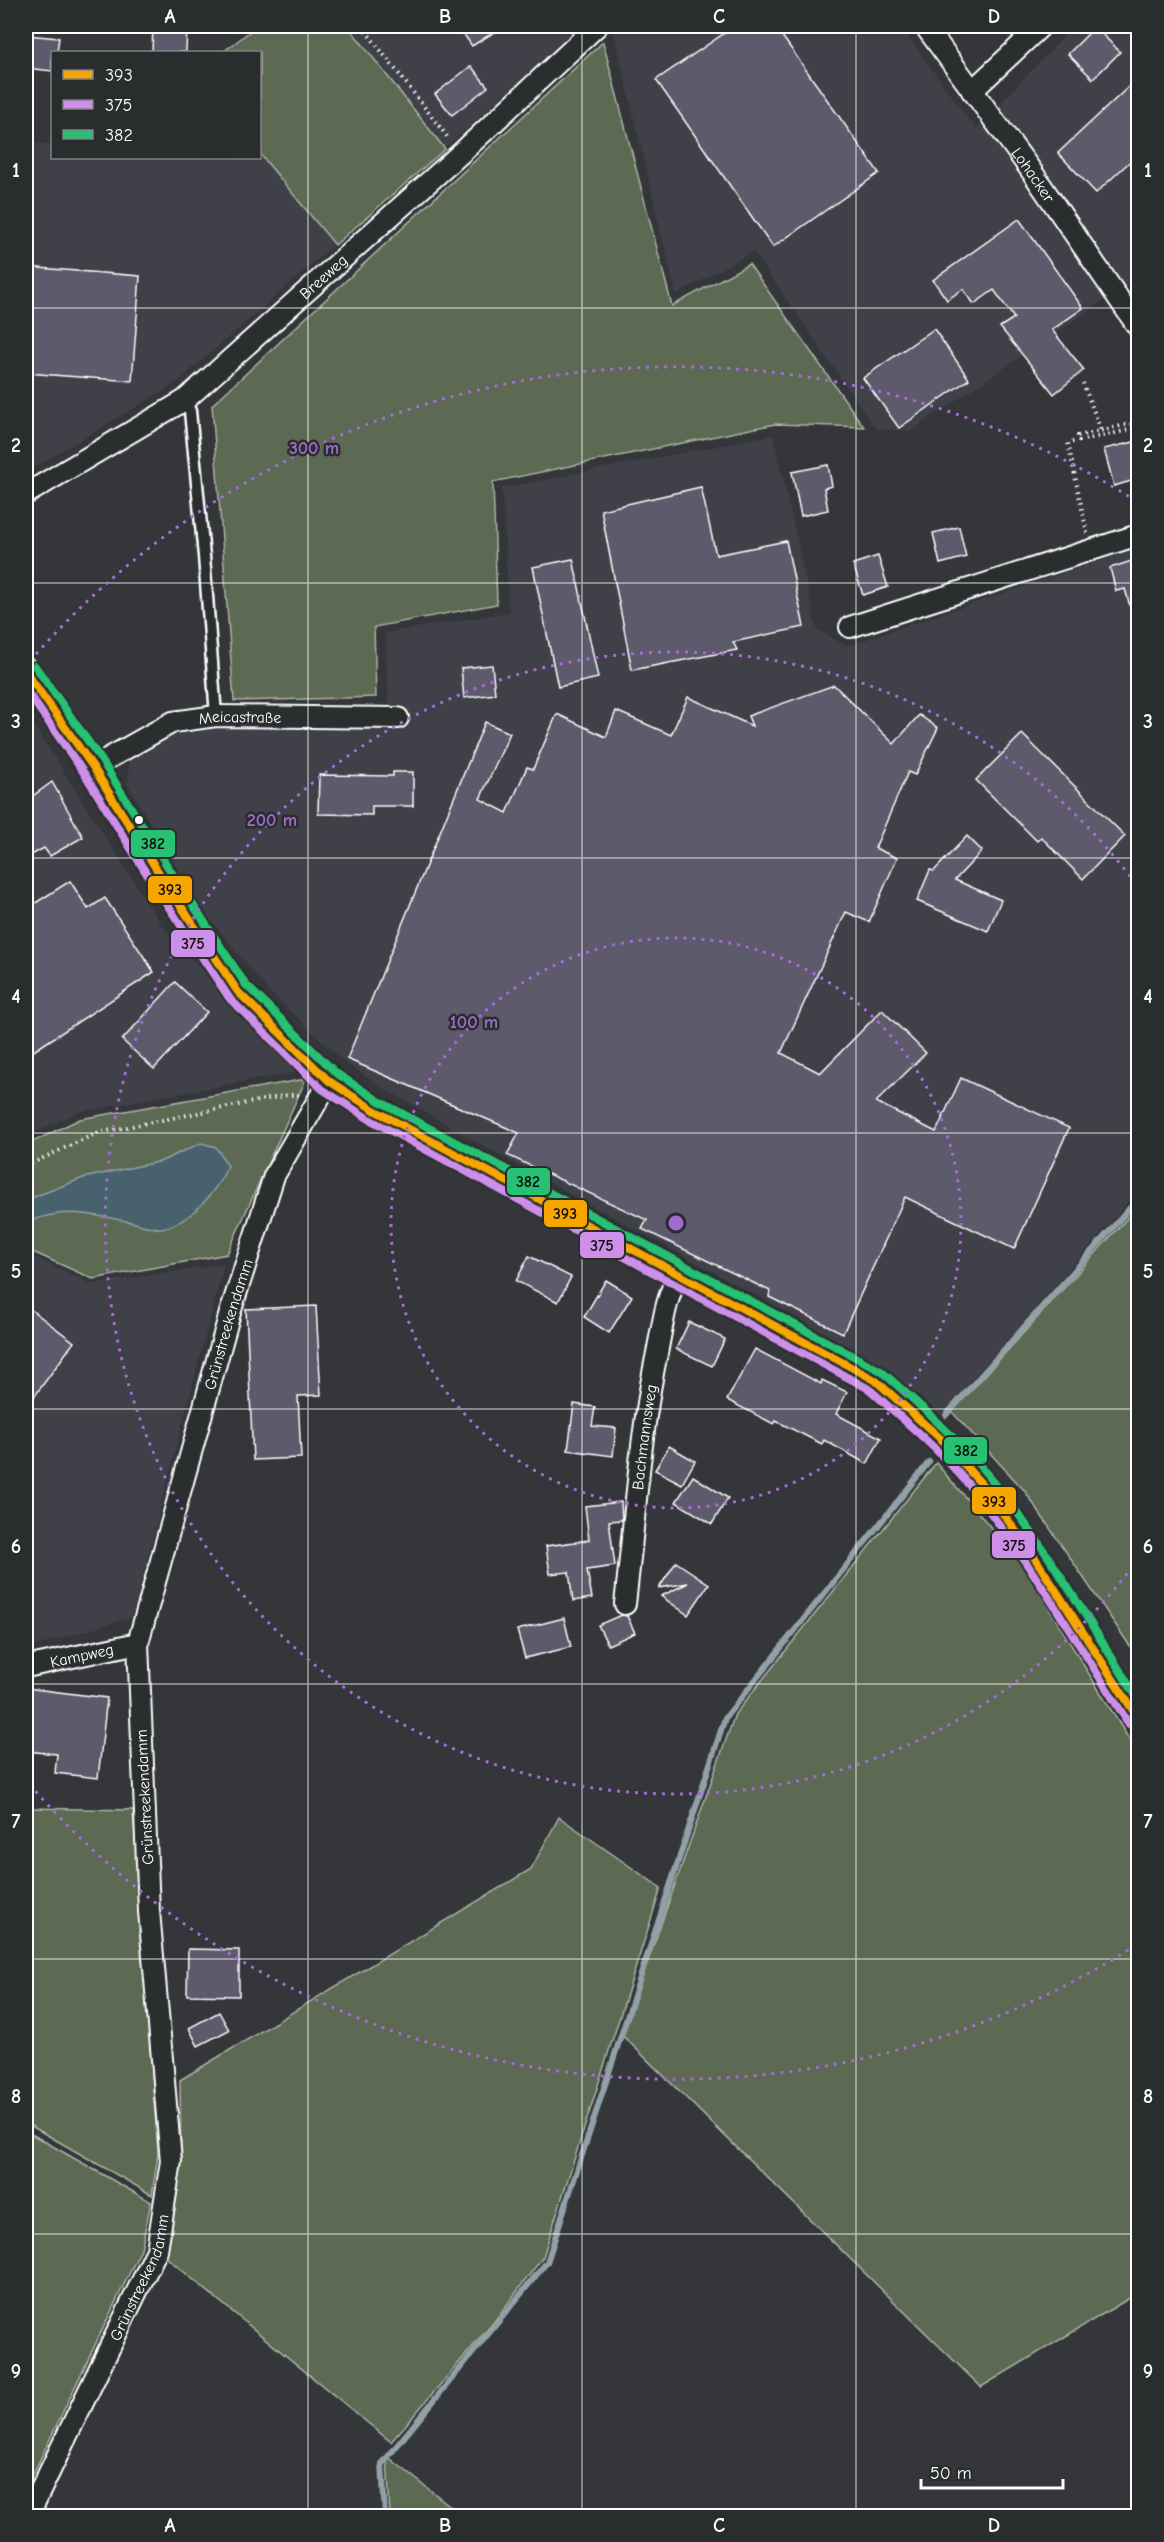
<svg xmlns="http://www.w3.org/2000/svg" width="1164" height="2542" font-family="'Comic Neue',sans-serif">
<rect width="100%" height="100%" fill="#34363a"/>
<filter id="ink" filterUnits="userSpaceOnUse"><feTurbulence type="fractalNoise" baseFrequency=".0167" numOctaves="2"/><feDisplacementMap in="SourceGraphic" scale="12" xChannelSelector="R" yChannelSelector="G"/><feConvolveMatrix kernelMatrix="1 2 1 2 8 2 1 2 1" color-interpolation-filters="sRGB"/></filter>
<g filter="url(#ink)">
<!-- built -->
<g fill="#404149">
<polygon points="258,26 579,26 480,117 176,383 26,472 26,142 52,145 52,158 260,158"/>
<polygon points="623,26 900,26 976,129 1074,26 1138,26 1138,291 1132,281 911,431 876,429 753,251 676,295 614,33"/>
<polygon points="773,435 817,629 846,646 1138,548 1138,1191 941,1415 883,1365 498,1154 385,1089 343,1061 268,990 201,908 128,785 129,757 156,739 220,726 390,722 385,633 509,612 502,488"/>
<polygon points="26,713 163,927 297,1072 78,1112 26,1137"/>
<polygon points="26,1253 92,1284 224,1264 132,1617 26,1649"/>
</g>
<!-- green -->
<g fill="#5b6a53" stroke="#adb4a9" stroke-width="1.5">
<polygon points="257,26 348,26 445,149 335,245 260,154 260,52 223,52"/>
<polygon points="603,42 672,306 749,264 864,427 775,424 493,482 497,604 374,627 376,697 234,701 212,405"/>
<polygon points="306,1079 227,1254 93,1279 26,1249 26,1145 80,1119"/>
<polygon points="1138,1206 1138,1658 1024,1490 952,1412"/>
<polygon points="936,1463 1022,1564 1138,1754 1138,2293 981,2387 622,2035 735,1714"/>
<polygon points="26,1808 133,1810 158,2154 152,2195 26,2123"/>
<polygon points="559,1817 661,1888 543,2257 493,2323 391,2442 167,2258 181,2168 180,2080 531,1869"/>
<polygon points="26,2131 151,2202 141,2249 26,2489"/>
<polygon points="387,2456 463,2516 390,2516"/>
</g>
<!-- water -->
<path fill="#47626c" stroke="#91a1a7" stroke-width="1.5" d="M201,1143L216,1147L228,1166C215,1192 193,1222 162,1228C154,1229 143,1225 135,1223C97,1215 62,1206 26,1223V1200L83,1178L162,1161Z"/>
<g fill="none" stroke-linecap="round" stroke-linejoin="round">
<!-- stream -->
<g stroke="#91a1a7" stroke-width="6">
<polyline points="946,1415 1138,1199"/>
<polyline points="385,2516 382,2464 547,2262 725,1718 929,1462"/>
</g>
</g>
<!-- building -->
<g fill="#5d5a6c" stroke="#fff" stroke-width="1.5">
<polygon points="153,26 187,26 186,52 152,52"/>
<polygon points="458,26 504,26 472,46"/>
<polygon points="735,26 775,26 879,173 773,247 656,80"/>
<polygon points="1095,27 1120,52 1093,79 1068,54"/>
<polygon points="26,35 59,38 57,52 52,52 52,71 26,68"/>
<polygon points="471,66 488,87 452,115 435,94"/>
<polygon points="1138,78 1138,154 1096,193 1058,153"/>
<polygon points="1019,219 1083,308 1052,330 1084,370 1054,394 1000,327 1014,318 994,290 974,304 963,289 947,300 933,280"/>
<polygon points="26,267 140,276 132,381 26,373"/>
<polygon points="934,329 969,379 899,428 863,378"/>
<polygon points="1138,441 1138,479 1114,486 1104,449"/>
<polygon points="828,465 832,486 824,488 828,510 801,516 792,472"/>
<polygon points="701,487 716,555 786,541 804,627 733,642 737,650 632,670 601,510"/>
<polygon points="959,527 966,557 940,564 933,533"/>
<polygon points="878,556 888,587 863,595 853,564"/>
<polygon points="573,559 598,678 558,687 533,567"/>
<polygon points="1138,559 1138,620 1134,620 1125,589 1116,591 1110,568"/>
<polygon points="492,665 495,694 464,698 461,668"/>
<polygon points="834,685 894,744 919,715 938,728 915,775 908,772 875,848 897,858 869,922 846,912 781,1053 820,1073 882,1010 926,1053 876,1102 936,1132 961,1078 1069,1128 1014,1249 905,1197 843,1333 769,1297 770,1291 642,1229 647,1220 507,1155 519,1133 347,1059 485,722 510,733 480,799 507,813 527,767 533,769 557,714 606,737 616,711 671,735 688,697 752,726 748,716"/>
<polygon points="1022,734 1125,836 1083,879 1041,837 1037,841 976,780"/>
<polygon points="393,772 413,772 413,806 372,806 372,815 318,814 319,775 393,776"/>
<polygon points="52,782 83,837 50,856 44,848 26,858 26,801"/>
<polygon points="967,836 982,851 955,880 1001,900 988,931 917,901 930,870 934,871"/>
<polygon points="70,881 88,909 105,898 154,972 26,1056 26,909"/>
<polygon points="175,982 207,1012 154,1069 122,1040"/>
<polygon points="529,1256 571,1277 558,1302 516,1281"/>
<polygon points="606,1280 632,1296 609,1333 584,1317"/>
<polygon points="26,1306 74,1342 26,1408"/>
<polygon points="316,1306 321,1395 298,1396 301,1458 253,1460 246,1309"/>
<polygon points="689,1322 725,1339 712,1366 676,1349"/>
<polygon points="755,1349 821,1384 822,1380 847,1392 836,1414 881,1438 867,1464 824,1440 822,1444 776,1421 774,1424 727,1400"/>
<polygon points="574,1404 595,1407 592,1426 616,1428 613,1456 568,1450"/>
<polygon points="669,1446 695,1461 682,1484 655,1470"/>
<polygon points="693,1476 728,1498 712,1524 676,1502"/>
<polygon points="621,1502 622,1520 609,1521 615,1566 587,1570 592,1598 573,1601 569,1572 550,1574 546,1546 589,1540 585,1506"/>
<polygon points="676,1562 709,1584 688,1615 661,1596 688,1583 659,1588"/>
<polygon points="621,1615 627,1616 635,1633 608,1645 598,1625"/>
<polygon points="564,1618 571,1647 525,1658 517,1630"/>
<polygon points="26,1688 107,1698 98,1778 55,1773 57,1754 26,1751"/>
<polygon points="188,1949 239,1950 239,1996 187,1995"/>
<polygon points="219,2012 229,2030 198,2046 189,2028"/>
</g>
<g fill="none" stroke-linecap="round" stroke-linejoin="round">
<defs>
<polyline id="service" points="185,400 190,411 204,556 216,716"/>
<g id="minor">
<path id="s1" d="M925,26L1030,169L1138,327"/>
<polyline points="972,91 1041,26"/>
<path id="s2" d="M26,494L185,400L460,154L597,26"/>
<polyline points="850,627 1138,535"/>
<path id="s3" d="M93,767L173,722L216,716L398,718"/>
<path id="s4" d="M625,1604C635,1519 640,1432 658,1348C663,1323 666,1295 680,1273"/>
<path id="s5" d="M26,1667L138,1643"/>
<path id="s6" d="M28,2516L157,2250L171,2161L149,1911L138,1643L230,1313L274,1176L329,1081"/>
</g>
<polyline id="tertiary" points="26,672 93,767 157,870 238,992 329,1081 374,1110 875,1380 942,1440 984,1487 1033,1555 1138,1718"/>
</defs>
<!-- service casing -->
<use href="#service" stroke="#fff" stroke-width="15"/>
<!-- minor casing -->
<use href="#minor" stroke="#fff" stroke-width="24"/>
<!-- tertiary casing -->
<use href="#tertiary" stroke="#fff" stroke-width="30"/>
<!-- path -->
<g stroke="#fff" stroke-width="4" stroke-dasharray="1.5 4.5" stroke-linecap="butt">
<polyline points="362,26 449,139"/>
<polyline points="1083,383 1102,433"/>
<polyline points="1079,441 1138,428"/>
<polyline points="1087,533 1068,443 1079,441 1078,436 1138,422"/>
<polyline points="26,1166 97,1133 288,1095 299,1095"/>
</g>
<!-- service -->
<use href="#service" stroke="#2a2d2e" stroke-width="10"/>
<!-- minor -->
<use href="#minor" stroke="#2a2d2e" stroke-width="20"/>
<!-- tertiary -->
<use href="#tertiary" stroke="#2a2d2e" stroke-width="26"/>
<defs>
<polyline id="bus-1" points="26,672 93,767 157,870 238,992 329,1081 374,1110 875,1380 942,1440 984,1487 1033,1555 1138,1718"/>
<path id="bus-2" d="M26,690L84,773L148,876L230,999L322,1089L369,1119L869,1389C906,1422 946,1455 977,1495C1033,1567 1080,1647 1129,1724"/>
<path id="bus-3" d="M35,666L102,761L166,864L246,985L336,1073L379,1101L881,1371C920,1405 959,1440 992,1480C1047,1547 1091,1626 1138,1699"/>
</defs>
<!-- bus-1 casing -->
<use href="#bus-1" stroke="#2a2d2e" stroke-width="12"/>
<!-- bus-2 casing -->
<use href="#bus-2" stroke="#2a2d2e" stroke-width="12"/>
<!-- bus-3 casing -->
<use href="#bus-3" stroke="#2a2d2e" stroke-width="12"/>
<!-- bus-1 -->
<use href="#bus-1" stroke="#f7a600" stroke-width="8"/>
<!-- bus-2 -->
<use href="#bus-2" stroke="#ce8fe9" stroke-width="8"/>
<!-- bus-3 -->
<use href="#bus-3" stroke="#26c172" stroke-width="8"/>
</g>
</g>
<!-- grid -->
<path fill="none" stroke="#fff" stroke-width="1.5" stroke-opacity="0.55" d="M308,26V2516M582,26V2516M856,26V2516M26,308H1138M26,583H1138M26,858H1138M26,1133H1138M26,1409H1138M26,1684H1138M26,1959H1138M26,2234H1138"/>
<!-- distance rings -->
<g fill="none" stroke="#a36bd2" stroke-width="3" stroke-dasharray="3 6">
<circle cx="676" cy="1223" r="285"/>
<path d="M1138 1559A571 571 0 1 1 1138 887"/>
<path d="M1136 1945A856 856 0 0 1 30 1785M30 661A856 856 0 0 1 1136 501"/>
</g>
<!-- markers -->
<circle fill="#fff" stroke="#2a2d2e" stroke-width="2" cx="139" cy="820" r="5"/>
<g text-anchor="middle" stroke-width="5" stroke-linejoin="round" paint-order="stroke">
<!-- street labels -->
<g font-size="16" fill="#fff" stroke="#2a2d2e">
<text dy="6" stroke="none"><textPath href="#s1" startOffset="184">Lohacker</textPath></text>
<text dy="6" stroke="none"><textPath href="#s2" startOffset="370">Breeweg</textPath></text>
<text dy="6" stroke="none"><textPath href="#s3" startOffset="159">Meicastraße</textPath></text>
<text dy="6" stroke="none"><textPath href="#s6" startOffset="1236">Grünstreekendamm</textPath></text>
<text dy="6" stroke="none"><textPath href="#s4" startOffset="168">Bachmannsweg</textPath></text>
<text dy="6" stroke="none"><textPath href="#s5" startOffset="57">Kampweg</textPath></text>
<text transform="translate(144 1797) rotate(-93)" y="6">Grünstreekendamm</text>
<text dy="6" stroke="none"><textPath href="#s6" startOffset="264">Grünstreekendamm</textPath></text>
</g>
</g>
<circle cx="676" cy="1223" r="9" fill="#a36bd2" stroke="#2a2d2e" stroke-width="3"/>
<g font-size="18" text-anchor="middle" font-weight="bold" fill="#a36bd2" stroke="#2a2d2e" stroke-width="5" stroke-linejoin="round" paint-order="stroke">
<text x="314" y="454">300 m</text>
<text x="272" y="826">200 m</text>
<text x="474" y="1028">100 m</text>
</g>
<g stroke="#2a2d2e" stroke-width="2">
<rect x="130" y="829" width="46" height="29" rx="6" fill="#26c172"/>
<rect x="147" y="875" width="46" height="29" rx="6" fill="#f7a600"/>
<rect x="170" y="929" width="46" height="29" rx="6" fill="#ce8fe9"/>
<rect x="506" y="1167" width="45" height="29" rx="6" fill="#26c172"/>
<rect x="543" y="1199" width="45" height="29" rx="6" fill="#f7a600"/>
<rect x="579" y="1231" width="46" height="28" rx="6" fill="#ce8fe9"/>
<rect x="943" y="1436" width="45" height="29" rx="6" fill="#26c172"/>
<rect x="971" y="1486" width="46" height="29" rx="6" fill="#f7a600"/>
<rect x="991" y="1530" width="45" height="29" rx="6" fill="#ce8fe9"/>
</g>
<g font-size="16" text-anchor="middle" font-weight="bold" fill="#111">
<text x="153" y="849">382</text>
<text x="170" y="895">393</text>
<text x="193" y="949">375</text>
<text x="528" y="1187">382</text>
<text x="565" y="1219">393</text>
<text x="602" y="1251">375</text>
<text x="966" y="1456">382</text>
<text x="994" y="1507">393</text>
<text x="1014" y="1551">375</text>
</g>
<!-- margin -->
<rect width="1164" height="2542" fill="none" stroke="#2a2d2e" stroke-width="66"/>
<!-- legend -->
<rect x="51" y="51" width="210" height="108" fill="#2a2d2e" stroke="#7f8182" stroke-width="1.5"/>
<rect x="63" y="70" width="30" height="9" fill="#f7a600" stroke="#7f8182" stroke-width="1.5"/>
<text x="105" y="81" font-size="18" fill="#ffffff">393</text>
<rect x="63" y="100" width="30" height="9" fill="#ce8fe9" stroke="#7f8182" stroke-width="1.5"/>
<text x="105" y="111" font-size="18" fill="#ffffff">375</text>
<rect x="63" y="130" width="30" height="9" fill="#26c172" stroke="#7f8182" stroke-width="1.5"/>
<text x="105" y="141" font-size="18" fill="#ffffff">382</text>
<!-- scale -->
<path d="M921 2479v9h142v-9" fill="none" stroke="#ffffff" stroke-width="3"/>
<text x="930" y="2479" font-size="18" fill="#ffffff" stroke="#2a2d2e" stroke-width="4.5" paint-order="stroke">50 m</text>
<rect x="33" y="33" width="1098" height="2476" fill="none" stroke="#fff" stroke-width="2"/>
<g font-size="20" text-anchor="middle" font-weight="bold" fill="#fff">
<text x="170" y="23">A</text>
<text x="445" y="23">B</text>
<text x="719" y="23">C</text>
<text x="994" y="23">D</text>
<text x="16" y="177">1</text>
<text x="1148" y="177">1</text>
<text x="16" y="452">2</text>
<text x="1148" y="452">2</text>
<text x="16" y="728">3</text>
<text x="1148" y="728">3</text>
<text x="16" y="1003">4</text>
<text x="1148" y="1003">4</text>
<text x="16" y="1278">5</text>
<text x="1148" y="1278">5</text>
<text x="16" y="1553">6</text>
<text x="1148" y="1553">6</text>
<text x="16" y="1828">7</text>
<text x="1148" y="1828">7</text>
<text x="16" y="2103">8</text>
<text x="1148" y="2103">8</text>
<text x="16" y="2378">9</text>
<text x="1148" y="2378">9</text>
<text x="170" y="2532">A</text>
<text x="445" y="2532">B</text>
<text x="719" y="2532">C</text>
<text x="994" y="2532">D</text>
</g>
</svg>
